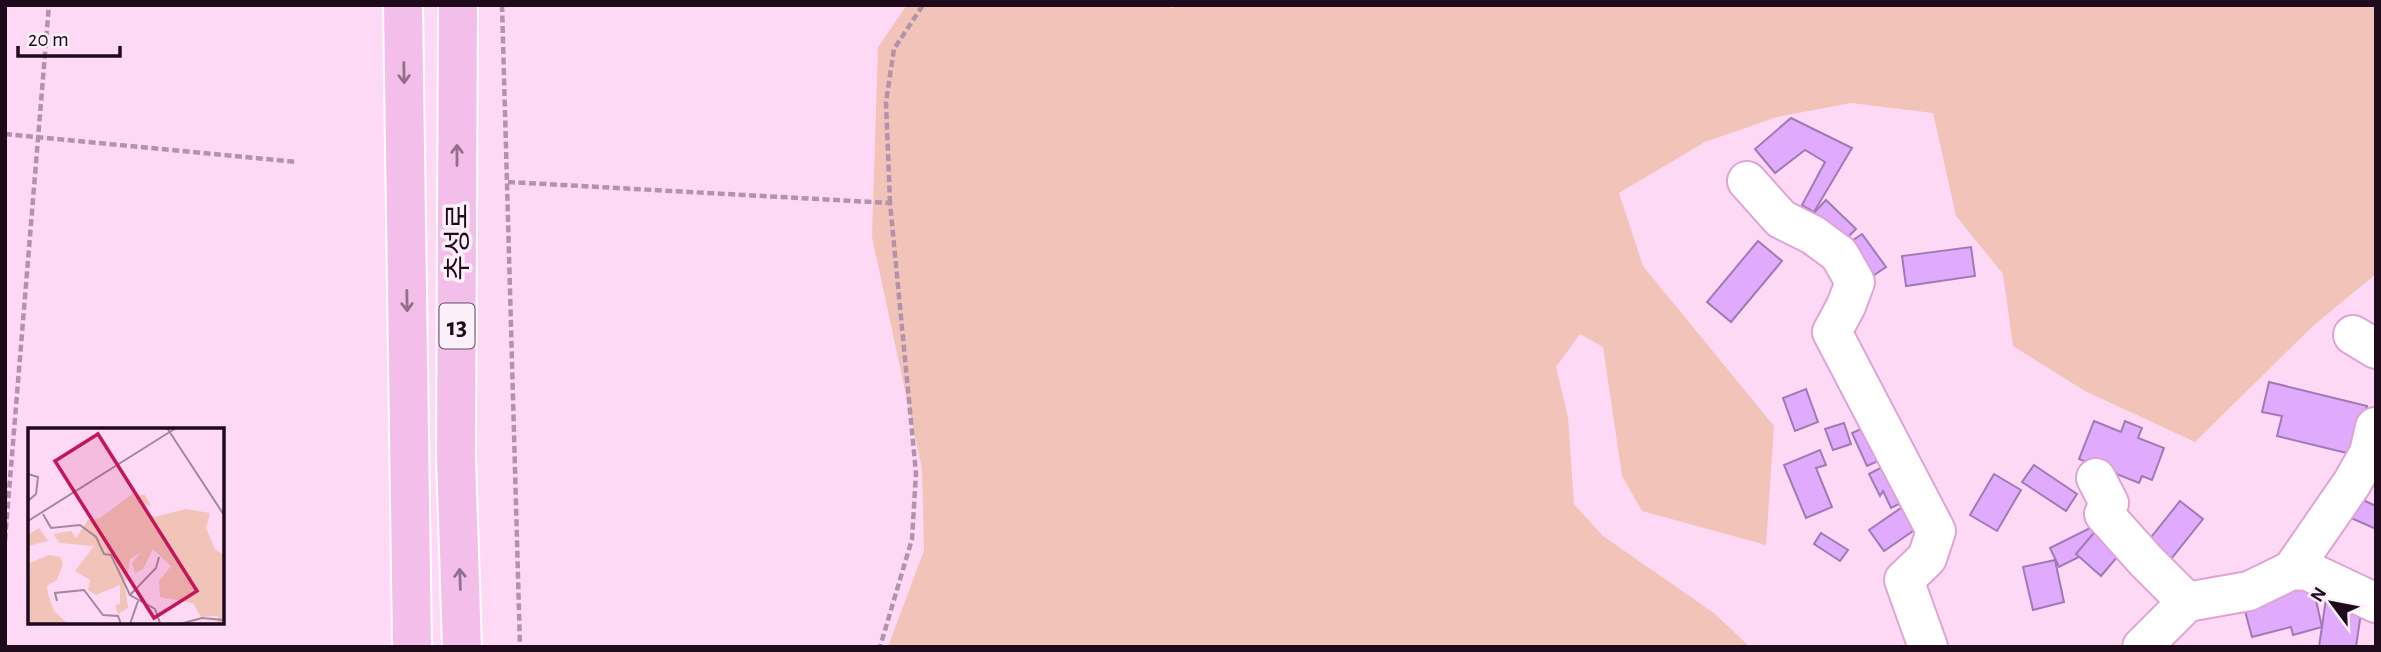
<svg xmlns="http://www.w3.org/2000/svg" width="2381" height="652" font-family="'Alegreya Sans','Noto Sans KR',sans-serif">
<rect width="100%" height="100%" fill="#fed9f6"/>
<!-- green -->
<polygon fill="#f2c3b8" points="907,5 1164,5 1173,8 1174,5 2376,5 2376,274 2314,325 2195,442 2085,391 2013,346 2003,274 1956,216 1933,113 1851,103 1777,117 1705,142 1619,193 1643,266 1774,426 1766,545 1642,511 1622,476 1603,347 1580,334 1556,367 1568,417 1574,504 1603,536 1714,613 1750,647 888,647 924,550 922,469 872,237 878,47"/>
<!-- building -->
<g fill="#e0aafd" stroke="#a07ab4" stroke-width="2">
<polygon points="1791,118 1852,148 1814,212 1802,205 1825,162 1805,150 1775,173 1755,149"/>
<polygon points="1826,200 1856,229 1840,245 1810,217"/>
<polygon points="1862,234 1886,267 1867,280 1843,247"/>
<polygon points="1758,241 1782,261 1731,322 1707,302"/>
<polygon points="1971,247 1975,276 1906,286 1902,256"/>
<polygon points="2269,382 2367,406 2355,455 2277,436 2282,416 2262,412"/>
<polygon points="1806,389 1818,422 1795,431 1783,398"/>
<polygon points="2094,421 2121,432 2125,421 2142,428 2138,438 2164,448 2152,480 2142,476 2139,483 2079,459"/>
<polygon points="1844,423 1851,444 1833,450 1825,429"/>
<polygon points="1872,424 1887,457 1867,466 1852,433"/>
<polygon points="1820,450 1826,465 1816,468 1832,507 1806,518 1784,465"/>
<polygon points="1895,460 1913,497 1891,508 1883,491 1880,496 1869,474"/>
<polygon points="2034,465 2077,494 2066,511 2022,482"/>
<polygon points="1994,474 2021,490 1997,531 1970,515"/>
<polygon points="2352,495 2376,506 2376,529 2344,515"/>
<polygon points="1911,501 1926,522 1884,551 1869,530"/>
<polygon points="2180,501 2203,519 2167,564 2144,546"/>
<polygon points="2100,523 2109,542 2059,567 2050,548"/>
<polygon points="2098,528 2124,549 2101,576 2076,554"/>
<polygon points="1821,533 1848,550 1840,561 1814,544"/>
<polygon points="2055,560 2064,602 2033,610 2023,567"/>
<polygon points="2312,582 2322,627 2293,635 2291,627 2252,637 2242,600"/>
<polygon points="2327,592 2362,606 2356,647 2319,647"/>
</g>
<g fill="none" stroke-linecap="round" stroke-linejoin="round">
<defs>
<g id="minor">
<polyline points="1747,181 1781,219 1813,235 1839,254 1855,282 1846,306 1832,332 1936,531 1927,558 1904,580 1928,647"/>
<polyline points="2353,335 2376,349"/>
<polyline points="2096,478 2109,503 2104,514 2146,561 2187,602"/>
<polyline points="2292,570 2352,483 2369,453 2375,427"/>
<polyline points="2142,647 2187,602 2249,591 2292,570 2308,571 2376,603"/>
</g>
<g id="major">
<polyline points="403,5 412,647"/>
<polyline points="458,5 456,457 462,647"/>
</g>
</defs>
<!-- minor casing -->
<use href="#minor" stroke="#dfa4d4" stroke-width="42"/>
<!-- major casing -->
<use href="#major" stroke="#fff" stroke-width="42"/>
<!-- path -->
<g stroke="#b393ac" stroke-width="4.5" stroke-dasharray="7 3.5" stroke-linecap="butt">
<polyline points="502,5 520,647"/>
<polyline points="5,134 297,162"/>
<polyline points="508,182 890,203 916,473 912,539 880,647"/>
<polyline points="890,203 886,102 894,49 923,5"/>
<polyline points="5,540 49,5"/>
</g>
<!-- minor -->
<use href="#minor" stroke="#fff" stroke-width="38"/>
<!-- major -->
<use href="#major" stroke="#f3bfea" stroke-width="38"/>
</g>
<!-- one-way arrows -->
<defs><path id="oneway-shaft" d="M-6 0H5M1.5-3L5.5 0L1.5 3" fill="none" stroke-width="1.6" stroke-linecap="round" stroke-linejoin="round" transform="scale(1.75)"/></defs>
<g stroke="#946e8d">
<use href="#oneway-shaft" transform="translate(404 73) rotate(89)"/>
<use href="#oneway-shaft" transform="translate(457 155) rotate(-90)"/>
<use href="#oneway-shaft" transform="translate(407 301) rotate(89)"/>
<use href="#oneway-shaft" transform="translate(460 579) rotate(-92)"/>
</g>
<g text-anchor="middle" stroke-width="7" stroke-linejoin="round" paint-order="stroke">
<!-- shield labels -->
<rect fill="#fbeff9" stroke="#614f5e" stroke-width="2" x="439.5" y="303.5" width="35" height="45" rx="5"/>
<g font-size="26" font-weight="bold" fill="#1f0a1c">
<text x="457" y="335">13</text>
</g>
<!-- street labels -->
<g font-size="28" fill="#1f0a1c" stroke="#fbeff9">
<text transform="translate(457 242) rotate(-90)" y="10">추성로</text>
</g>
</g>
<!-- overview -->
<g transform="translate(28 428)">
<rect width="196" height="196" fill="#fed9f6"/>
<path d="M104,66L117,67L123,78L117,76L118,83L126,89L158,81L182,85L178,100L187,121L196,127V196H189L190,188L173,189L165,175L132,169L131,153L143,138L125,121L115,141L107,145L104,135L113,124L102,131L99,153L96,150L100,180L90,186L87,177L92,176V157L68,167L60,162L62,152L47,143L66,118L32,115L25,106L43,103L48,110L60,92L72,90ZM11,100L20,113L0,118V107ZM21,127L32,129L35,136L29,152L19,158L20,166L26,183L40,196H0L2,135Z" fill="#f2c3b8"/>
<path fill="none" stroke="#a5869f" stroke-width="2" d="M139,0L196,87M0,46L10,49L8,66L0,73M15,86L23,100L52,97L68,109L76,126L83,127L102,167L127,181L132,195M0,93L148,0M102,167L128,140L131,129M29,173L27,165L56,162L75,187L90,188L93,196M102,196L110,173M152,196L174,190L196,192"/>
<path fill="#c2185b" fill-opacity="0.15" stroke="#c2185b" stroke-width="3.5" d="M70,6L169,163L126,190L27,33Z"/>
<rect width="196" height="196" fill="none" stroke="#1f0a1c" stroke-width="3.5"/>
</g>
<!-- border -->
<rect width="2381" height="652" fill="none" stroke="#1f0a1c" stroke-width="14"/>
<!-- north arrow -->
<g transform="translate(2332 603) rotate(302)" stroke="#fbeff9" stroke-width="5" paint-order="stroke">
<path d="M0-5L12 26L0 18L-12 26Z" fill="#1f0a1c"/>
<text y="-10" font-size="19" font-weight="bold" text-anchor="middle" fill="#1f0a1c">N</text>
</g>
<!-- scale -->
<path d="M18 46v10h102v-10" fill="none" stroke="#1f0a1c" stroke-width="3.5"/>
<text x="28" y="46" font-size="21" fill="#1f0a1c" stroke="#fbeff9" stroke-width="5" paint-order="stroke">20 m</text>
</svg>
